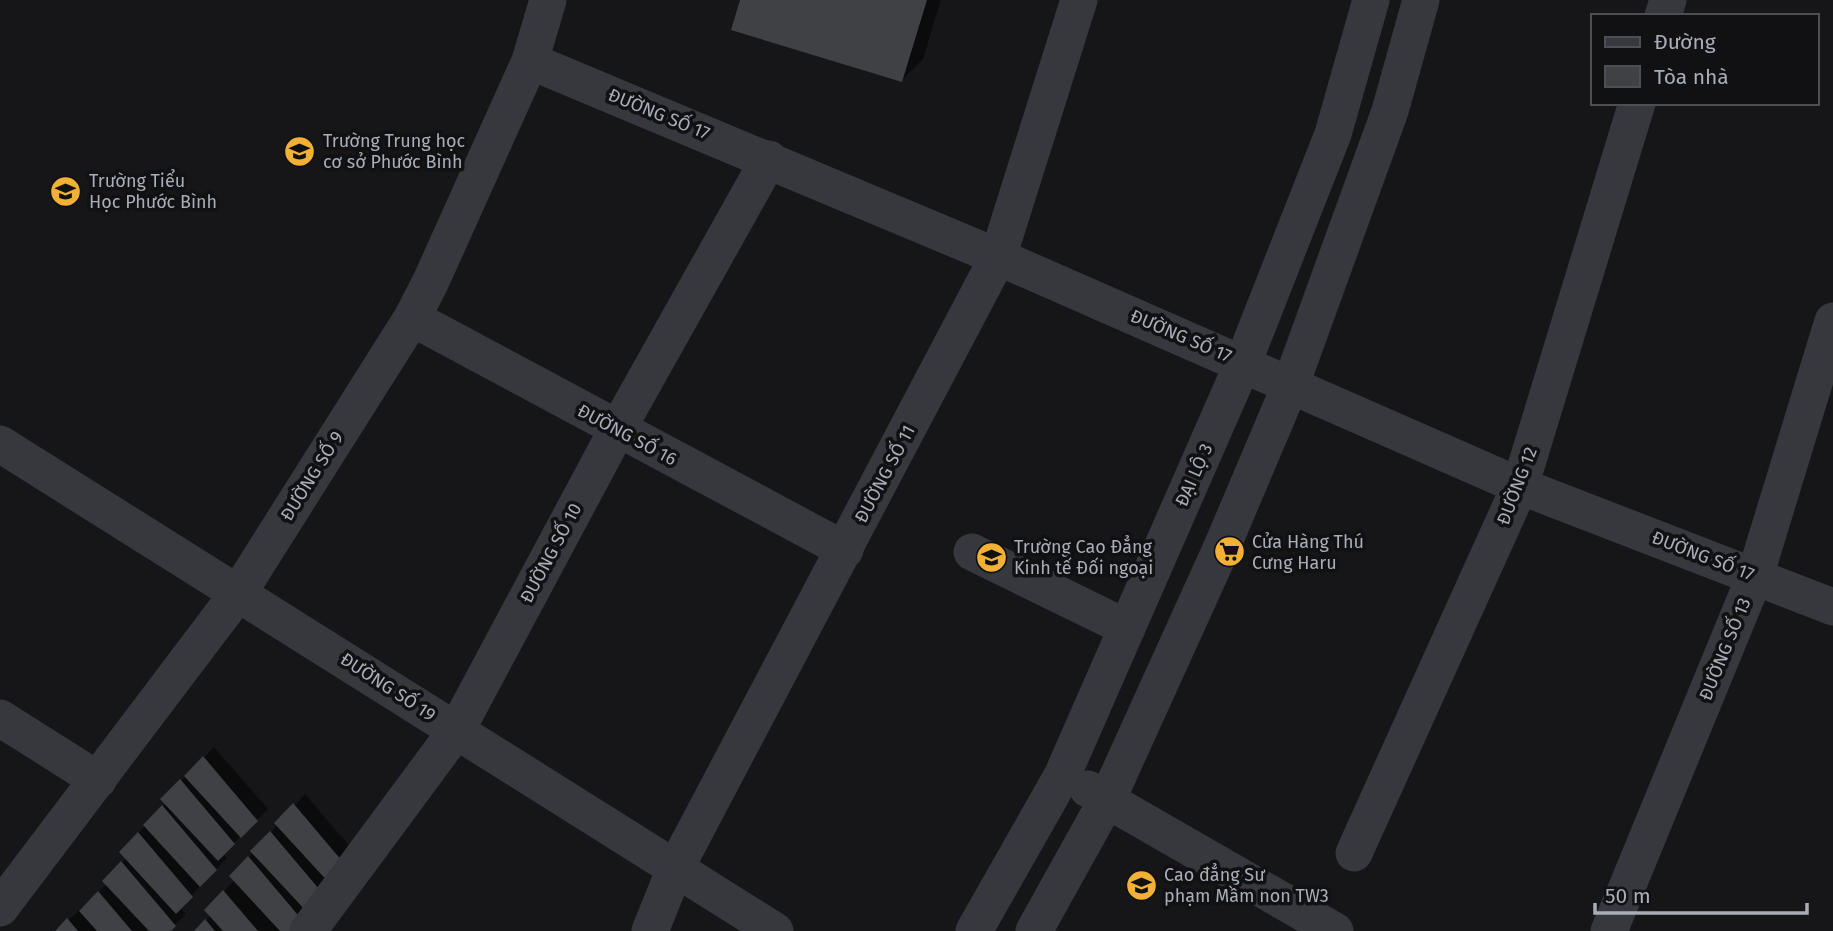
<svg xmlns="http://www.w3.org/2000/svg" width="1833" height="931" font-family="'Fira Sans',sans-serif">
<rect width="100%" height="100%" fill="#161618"/>
<!-- shadow -->
<g fill="#0007">
<polygon points="742,0 941,0 923,59 902,80"/>
<polygon points="214,747 268,809 223,854 227,858 180,907 186,914 169,931 57,931 107,884 104,881 127,858 121,852 166,803 181,781"/>
<polygon points="305,794 358,856 291,931 196,931 211,915 206,910 235,880 232,876"/>
</g>
<!-- building -->
<g fill="#404145">
<polygon points="740,0 927,0 902,82 731,30"/>
<polygon points="203,756 258,821 241,838 184,776"/>
<polygon points="180,779 235,844 218,861 160,799"/>
<polygon points="293,803 348,868 331,885 274,823"/>
<polygon points="162,805 217,870 200,887 143,825"/>
<polygon points="270,831 325,896 308,913 250,851"/>
<polygon points="138,832 193,897 176,914 119,852"/>
<polygon points="248,856 303,921 293,931 280,931 229,876"/>
<polygon points="121,861 176,926 171,931 149,931 102,881"/>
<polygon points="223,890 258,931 223,931 204,910"/>
<polygon points="98,891 132,931 97,931 79,911"/>
<polygon points="67,918 78,931 55,931"/>
<polygon points="205,919 215,931 194,931"/>
</g>
<g fill="none" stroke-linecap="round" stroke-linejoin="round">
<!-- minor -->
<g stroke="#37383d" stroke-width="37">
<polyline points="1663,16 1668,0"/>
<polyline points="530,61 998,257 1520,486 1833,607"/>
<polyline points="412,318 845,550"/>
<polyline points="0,444 775,931"/>
<polyline points="972,552 1127,628"/>
<polyline points="0,718 98,780"/>
<polyline points="1088,789 1335,931"/>
<polyline points="1354,853 1520,486 1637,103"/>
<polyline points="0,908 239,592 412,318 431,281 530,61 548,0"/>
<polyline points="308,931 456,731 617,430 769,159"/>
<polyline points="650,931 675,869 998,257 1079,0"/>
<polyline points="974,931 1062,776 1243,363 1333,134 1371,0"/>
<polyline points="1034,931 1108,798 1221,549 1291,384 1390,111 1421,0"/>
<polyline points="1609,931 1755,576 1833,321"/>
</g>
</g>
<!-- icons -->
<defs>
<symbol id="school-disc" viewBox="-11 -11 22 22"><circle r="9.5" fill="#f2b134" stroke="#111113"/><path d="M0-5L7-2L0 1L-7-2ZM-4 1L0 2.5L4 1V4Q0 6-4 4Z" fill="#111"/></symbol>
<symbol id="supermarket-disc" viewBox="-11 -11 22 22"><circle r="9.5" fill="#f2b134" stroke="#111113"/><path d="M-6-5.5h2.5l.6 2H6L4.5 2H-2.5L-4.4-4H-6ZM-1.5 3.2a1.3 1.3 0 1 0 .1 0ZM3 3.2a1.3 1.3 0 1 0 .1 0Z" fill="#111"/></symbol>
<symbol id="university-disc" viewBox="-11 -11 22 22"><circle r="9.5" fill="#f2b134" stroke="#111113"/><path d="M0-5L7-2L0 1L-7-2ZM-4 1L0 2.5L4 1V4Q0 6-4 4Z" fill="#111"/></symbol>
</defs>
<g fill-rule="evenodd">
<use href="#school-disc" x="282" y="134" width="35" height="35"/>
<use href="#school-disc" x="48" y="174" width="35" height="35"/>
<use href="#supermarket-disc" x="1212" y="534" width="35" height="35"/>
<use href="#university-disc" x="974" y="540" width="35" height="35"/>
<use href="#university-disc" x="1124" y="868" width="35" height="35"/>
</g>
<g text-anchor="middle" stroke-width="7" stroke-linejoin="round" paint-order="stroke">
<!-- street labels -->
<g font-size="18" fill="#a8adb8" stroke="#111113">
<text transform="translate(659 114) rotate(22)" y="6">ĐƯỜNG SỐ 17</text>
<text transform="translate(1181 336) rotate(23)" y="6">ĐƯỜNG SỐ 17</text>
<text transform="translate(627 435) rotate(28)" y="6">ĐƯỜNG SỐ 16</text>
<text transform="translate(885 474) rotate(-62)" y="6">ĐƯỜNG SỐ 11</text>
<text transform="translate(1194 475) rotate(-66)" y="6">ĐẠI LỘ 3</text>
<text transform="translate(312 476) rotate(-58)" y="6">ĐƯỜNG SỐ 9</text>
<text transform="translate(1517 486) rotate(-69)" y="6">ĐƯỜNG 12</text>
<text transform="translate(551 553) rotate(-62)" y="6">ĐƯỜNG SỐ 10</text>
<text transform="translate(1703 556) rotate(21)" y="6">ĐƯỜNG SỐ 17</text>
<text transform="translate(1725 649) rotate(-68)" y="6">ĐƯỜNG SỐ 13</text>
<text transform="translate(388 687) rotate(33)" y="6">ĐƯỜNG SỐ 19</text>
</g>
<!-- poi labels -->
<g font-size="18" fill="#a8adb8" stroke="#111113" text-anchor="start">
<text x="323" y="147">Trường Trung học<tspan x="323" dy="21">cơ sở Phước Bình</tspan></text>
<text x="89" y="187">Trường Tiểu<tspan x="89" dy="21">Học Phước Bình</tspan></text>
<text x="1252" y="548">Cửa Hàng Thú<tspan x="1252" dy="21">Cưng Haru</tspan></text>
<text x="1014" y="553">Trường Cao Đẳng<tspan x="1014" dy="21">Kinh tế Đối ngoại</tspan></text>
<text x="1164" y="881">Cao đẳng Sư<tspan x="1164" dy="21">phạm Mầm non TW3</tspan></text>
</g>
</g>
<!-- legend -->
<rect x="1591" y="14" width="228" height="91" fill="#111113" stroke="#4d4f55" stroke-width="2"/>
<rect x="1605" y="37" width="35" height="10" fill="#37383d" stroke="#4d4f55" stroke-width="2"/>
<text x="1654" y="49" font-size="21" fill="#a8adb8">Đường</text>
<rect x="1605" y="66" width="35" height="21" fill="#404145" stroke="#4d4f55" stroke-width="2"/>
<text x="1654" y="84" font-size="21" fill="#a8adb8">Tòa nhà</text>
<!-- scale -->
<path d="M1595 903v10h212v-10" fill="none" stroke="#a8adb8" stroke-width="3.5"/>
<text x="1605" y="903" font-size="21" fill="#a8adb8" stroke="#111113" stroke-width="5" paint-order="stroke">50 m</text>
</svg>
